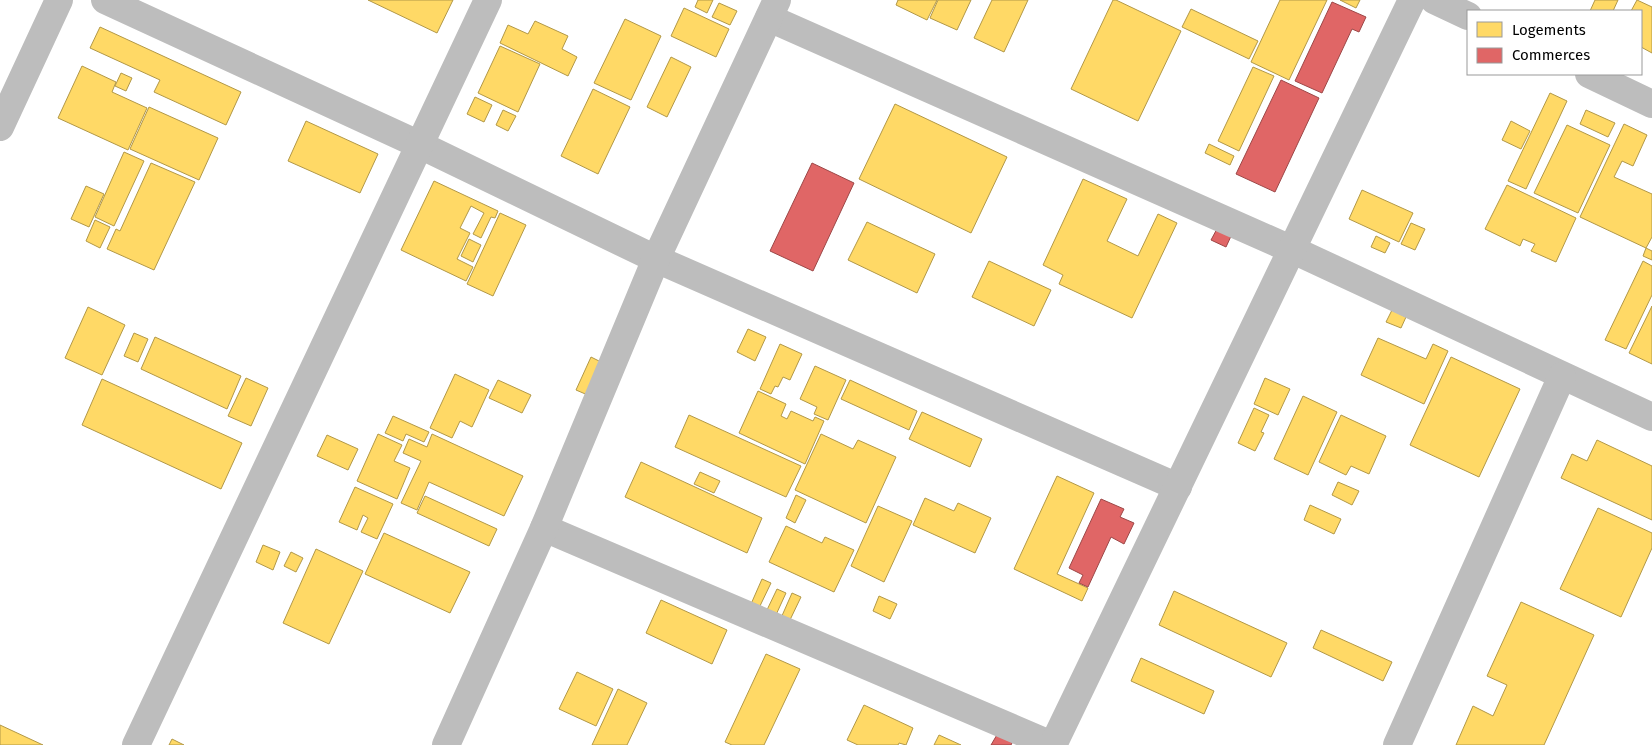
<svg xmlns="http://www.w3.org/2000/svg" width="1652" height="745" font-family="'Fira Sans',sans-serif">
<rect width="100%" height="100%" fill="#fff"/>
<!-- homes -->
<g fill="#ffd966" stroke="#b29847">
<polygon points="368,0 453,0 437,33"/>
<polygon points="698,0 713,0 707,13 695,7"/>
<polygon points="898,0 937,0 927,20 896,5"/>
<polygon points="938,0 971,0 957,30 930,18"/>
<polygon points="992,0 1028,0 1004,52 974,38"/>
<polygon points="1113,0 1116,0 1181,31 1138,121 1071,89"/>
<polygon points="1280,0 1327,0 1289,80 1251,62"/>
<polygon points="1340,0 1360,0 1356,8"/>
<polygon points="1595,0 1618,0 1613,11 1590,11"/>
<polygon points="1637,0 1652,7 1652,53 1641,47 1641,11 1631,11"/>
<polygon points="719,3 737,11 730,25 712,17"/>
<polygon points="684,8 729,29 716,57 671,36"/>
<polygon points="1191,9 1258,41 1249,59 1182,27"/>
<polygon points="625,19 661,36 631,100 594,83"/>
<polygon points="535,21 568,36 562,49 577,57 568,76 500,43 508,25 528,34"/>
<polygon points="100,27 241,92 226,125 154,92 160,80 90,48"/>
<polygon points="500,46 540,64 518,112 478,93"/>
<polygon points="671,57 691,67 667,117 647,107"/>
<polygon points="82,66 116,82 112,92 147,108 128,150 58,118"/>
<polygon points="1253,67 1274,76 1239,151 1218,141"/>
<polygon points="121,73 132,78 126,91 115,86"/>
<polygon points="593,89 630,107 598,174 561,156"/>
<polygon points="1550,93 1567,101 1526,189 1508,181"/>
<polygon points="475,97 492,105 484,122 467,114"/>
<polygon points="895,104 1007,157 971,233 859,179"/>
<polygon points="149,107 218,138 199,180 130,149"/>
<polygon points="503,110 516,116 508,131 496,125"/>
<polygon points="1586,110 1615,123 1608,137 1580,124"/>
<polygon points="306,121 378,154 360,193 288,161"/>
<polygon points="1511,121 1530,131 1521,149 1502,140"/>
<polygon points="1624,124 1647,135 1633,166 1622,161 1614,177 1652,194 1652,237 1646,248 1580,217"/>
<polygon points="1567,125 1610,145 1578,213 1534,193"/>
<polygon points="1209,144 1234,156 1230,165 1205,153"/>
<polygon points="124,152 144,161 114,226 95,217"/>
<polygon points="151,163 195,182 154,270 107,249 116,229 120,231"/>
<polygon points="1083,179 1127,199 1107,241 1138,256 1158,214 1177,223 1132,318 1059,284 1063,275 1043,265"/>
<polygon points="434,181 498,211 495,218 491,217 481,238 473,234 484,213 471,206 460,228 470,233 457,259 473,267 466,281 401,250"/>
<polygon points="1507,185 1576,218 1556,262 1531,251 1535,244 1523,239 1520,246 1485,229"/>
<polygon points="86,186 104,194 89,227 71,219"/>
<polygon points="1362,190 1413,213 1399,242 1349,219"/>
<polygon points="500,213 526,225 493,296 467,284"/>
<polygon points="95,220 110,227 100,248 86,241"/>
<polygon points="867,222 935,254 917,293 848,260"/>
<polygon points="1411,223 1425,229 1415,250 1401,244"/>
<polygon points="1376,236 1390,243 1385,253 1371,247"/>
<polygon points="469,239 481,245 473,262 461,256"/>
<polygon points="1646,248 1652,251 1652,260 1643,256"/>
<polygon points="989,261 1051,290 1034,326 972,297"/>
<polygon points="1643,261 1652,266 1652,295 1626,349 1605,340"/>
<polygon points="1652,306 1652,364 1629,353"/>
<polygon points="88,307 125,325 102,375 65,358"/>
<polygon points="1392,310 1406,317 1401,328 1386,322"/>
<polygon points="748,329 766,337 755,361 737,352"/>
<polygon points="134,333 148,339 138,362 124,356"/>
<polygon points="155,337 241,376 227,409 141,369"/>
<polygon points="1378,338 1426,359 1433,344 1448,351 1424,404 1361,375"/>
<polygon points="780,344 802,354 790,380 783,377 778,387 775,386 771,394 760,389"/>
<polygon points="591,357 605,364 590,396 576,390"/>
<polygon points="1451,357 1520,389 1479,477 1410,445"/>
<polygon points="815,366 846,380 828,420 814,414 817,407 800,399"/>
<polygon points="455,374 489,390 472,427 460,421 452,438 430,428"/>
<polygon points="246,378 268,388 251,426 228,416"/>
<polygon points="1265,378 1290,389 1278,415 1254,404"/>
<polygon points="102,379 242,443 221,489 82,425"/>
<polygon points="498,380 531,395 522,413 489,398"/>
<polygon points="850,380 917,411 909,430 841,399"/>
<polygon points="758,391 786,404 781,416 787,419 791,411 813,421 815,417 824,421 805,464 739,433"/>
<polygon points="1303,396 1337,412 1308,475 1274,459"/>
<polygon points="1254,408 1269,415 1261,432 1264,433 1255,451 1238,443"/>
<polygon points="922,412 982,439 970,467 909,439"/>
<polygon points="689,415 801,466 786,497 675,447"/>
<polygon points="1341,415 1386,436 1369,474 1351,466 1346,475 1319,462"/>
<polygon points="393,416 429,432 424,442 406,434 403,441 385,433"/>
<polygon points="378,434 402,445 394,461 410,468 397,499 357,481"/>
<polygon points="432,434 523,476 504,516 429,482 417,510 401,503 421,461 403,453 409,439 427,447"/>
<polygon points="821,434 853,449 858,440 896,457 866,523 795,490"/>
<polygon points="327,435 358,449 348,470 317,456"/>
<polygon points="1597,440 1652,466 1652,520 1561,478 1572,454 1587,461"/>
<polygon points="641,462 762,518 747,553 625,497"/>
<polygon points="700,472 720,481 714,493 694,484"/>
<polygon points="1057,476 1094,493 1057,574 1088,588 1082,601 1014,569"/>
<polygon points="1338,482 1359,491 1352,505 1332,495"/>
<polygon points="355,487 393,504 377,539 361,532 368,518 363,515 357,530 339,522"/>
<polygon points="796,495 806,500 795,523 786,518"/>
<polygon points="425,496 497,529 489,546 417,513"/>
<polygon points="925,498 954,511 958,503 991,518 975,553 913,525"/>
<polygon points="1310,505 1341,519 1334,534 1304,520"/>
<polygon points="878,506 912,521 884,582 851,566"/>
<polygon points="1598,508 1652,533 1652,548 1621,617 1560,589"/>
<polygon points="786,526 822,543 825,537 854,550 834,592 769,562"/>
<polygon points="384,533 470,572 450,613 365,574"/>
<polygon points="263,545 280,552 273,570 256,562"/>
<polygon points="316,549 363,571 329,644 283,623"/>
<polygon points="291,552 303,558 296,572 284,566"/>
<polygon points="762,579 771,583 759,608 751,604"/>
<polygon points="777,589 786,593 775,617 766,612"/>
<polygon points="1174,591 1287,643 1271,677 1159,625"/>
<polygon points="792,593 801,597 789,622 781,618"/>
<polygon points="879,596 897,604 890,619 873,611"/>
<polygon points="661,600 727,630 712,664 646,633"/>
<polygon points="1521,602 1594,635 1544,745 1456,745 1473,706 1493,716 1507,685 1487,676"/>
<polygon points="1321,630 1392,662 1383,681 1313,648"/>
<polygon points="766,654 800,669 764,745 732,745 725,742"/>
<polygon points="1141,658 1214,691 1204,714 1131,681"/>
<polygon points="577,672 613,689 596,726 559,709"/>
<polygon points="618,689 647,703 627,745 592,745"/>
<polygon points="864,705 913,728 906,745 899,743 898,745 858,745 847,740"/>
<polygon points="0,725 43,745 0,745"/>
<polygon points="939,735 961,745 934,745"/>
<polygon points="172,739 184,745 169,745"/>
</g>
<!-- shops -->
<g fill="#e06666" stroke="#9d4747">
<polygon points="1332,2 1366,17 1359,32 1352,29 1322,93 1295,81"/>
<polygon points="1281,80 1319,98 1275,192 1236,174"/>
<polygon points="812,163 854,183 813,271 770,251"/>
<polygon points="1218,227 1232,234 1226,247 1211,240"/>
<polygon points="1101,499 1124,509 1120,517 1134,523 1124,544 1111,537 1088,587 1079,583 1083,575 1069,568"/>
<polygon points="998,733 1013,741 1011,745 991,745"/>
</g>
<g fill="none" stroke-linecap="round" stroke-linejoin="round">
<!-- minor -->
<g stroke="#bdbdbd" stroke-width="28">
<polyline points="105,0 420,145 656,259 1178,487"/>
<polyline points="1434,0 1468,16"/>
<polyline points="769,18 1293,250 1652,417"/>
<polyline points="1589,74 1652,104"/>
<polyline points="0,127 59,0"/>
<polyline points="544,528 1052,745"/>
<polyline points="136,745 488,0"/>
<polyline points="446,745 544,528 656,259 777,0"/>
<polyline points="1053,745 1412,0"/>
<polyline points="1397,745 1562,376"/>
</g>
</g>
<!-- legend -->
<rect x="1467" y="10" width="175" height="65" fill="#ffffff" stroke="#999999"/>
<rect x="1477" y="22" width="25" height="15" fill="#ffd966" stroke="#999999"/>
<text x="1512" y="35" font-size="15" fill="#000000">Logements</text>
<rect x="1477" y="48" width="25" height="15" fill="#e06666" stroke="#999999"/>
<text x="1512" y="60" font-size="15" fill="#000000">Commerces</text>
</svg>
